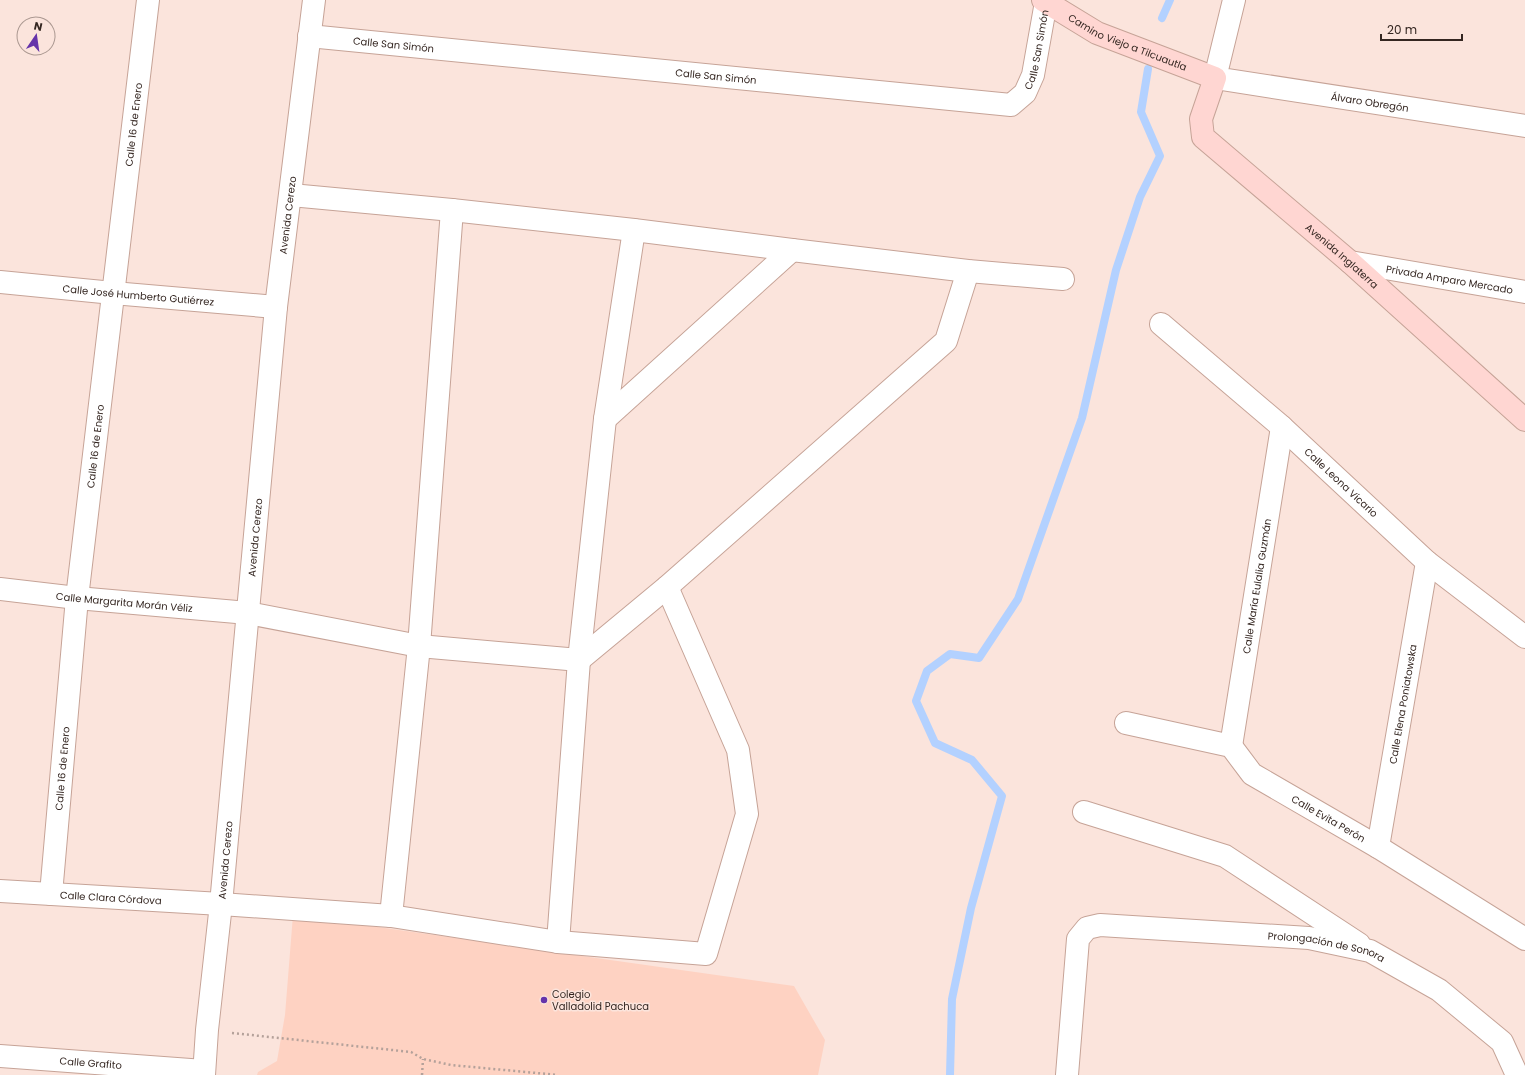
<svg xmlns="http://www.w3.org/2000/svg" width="1525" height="1075" font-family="Poppins,sans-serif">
<rect width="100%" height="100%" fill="#fbe4dc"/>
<!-- built -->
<polygon fill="#fed2c2" points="293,915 794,986 825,1040 818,1075 257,1075 258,1072 277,1061 285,1015"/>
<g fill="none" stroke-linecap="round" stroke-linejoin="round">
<!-- stream -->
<g stroke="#b3d1ff" stroke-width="8">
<polyline points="1162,18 1170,0"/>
<polyline points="950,1075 952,999 971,908 1002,796 972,760 935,743 916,701 927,671 950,654 979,658 1018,599 1082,418 1116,270 1140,197 1160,156 1141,112 1148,69"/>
</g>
<defs>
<g id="street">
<path id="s1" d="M1234,0L1215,78L1525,126"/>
<path id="s2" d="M309,36L1011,105L1025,93L1033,75L1046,2"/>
<polyline points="291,195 452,210 634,230 792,250 968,271 1063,279"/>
<path id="s3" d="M1350,262L1525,292"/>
<path id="s4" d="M0,282L113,293L276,307"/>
<path id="s5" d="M1161,324L1282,427L1427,562L1525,637"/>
<polyline points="605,419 792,250"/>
<path id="s6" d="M0,589L77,598L248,613L419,646L579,660L667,587L946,341L968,271"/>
<path id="s7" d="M1126,723L1231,746L1252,774L1378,847L1525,939"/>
<path id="s8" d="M1231,746L1282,427"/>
<polyline points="1084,812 1225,856 1359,944"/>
<path id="s9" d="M1378,847L1427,562"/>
<path id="s10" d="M0,891L221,904L391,916L558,942L706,954L747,814L738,750L667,587"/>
<path id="s11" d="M51,894L77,598L148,0"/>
<polyline points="391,916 419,646 452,210"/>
<polyline points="558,942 579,660 605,419 634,230"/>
<path id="s12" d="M0,1056L204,1071"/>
<path id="s13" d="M204,1075L207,1030L221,904L276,307L314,0"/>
<path id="s14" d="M1067,1075L1078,939L1087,928L1100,925L1309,938L1370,951L1439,990L1502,1042L1517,1075"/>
</g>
<g id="secondary">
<path id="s15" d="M1043,0L1097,33L1215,78L1201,119L1203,137L1350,262L1525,420"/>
</g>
</defs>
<!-- street casing -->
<use href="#street" stroke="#c6a397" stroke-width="24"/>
<!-- secondary casing -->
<use href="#secondary" stroke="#c6a397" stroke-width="24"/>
<!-- path -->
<g stroke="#b4a19a" stroke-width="2.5" stroke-dasharray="2 3" stroke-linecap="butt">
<polyline points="232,1033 411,1052 423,1059 451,1065 558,1075"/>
<polyline points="422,1075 423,1059"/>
</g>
<!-- street -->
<use href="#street" stroke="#fff" stroke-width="22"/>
<!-- secondary -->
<use href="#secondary" stroke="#ffd6d2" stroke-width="22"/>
</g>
<!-- markers -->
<circle fill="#6533aa" stroke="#fbe4dc" stroke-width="1.5" cx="544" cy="1000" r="4"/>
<g text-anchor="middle" stroke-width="3" stroke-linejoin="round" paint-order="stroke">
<!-- street labels -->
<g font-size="10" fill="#342621" stroke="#fbe4dc">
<text dy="4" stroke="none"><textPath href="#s15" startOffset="95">Camino Viejo a Tilcuautla</textPath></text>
<text dy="4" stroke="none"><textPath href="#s2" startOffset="85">Calle San Simón</textPath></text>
<text dy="4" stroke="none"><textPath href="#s2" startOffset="769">Calle San Simón</textPath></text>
<text dy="4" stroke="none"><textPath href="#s2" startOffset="409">Calle San Simón</textPath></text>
<text dy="4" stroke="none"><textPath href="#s1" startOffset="237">Álvaro Obregón</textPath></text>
<text dy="4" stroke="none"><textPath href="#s11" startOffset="774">Calle 16 de Enero</textPath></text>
<text dy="4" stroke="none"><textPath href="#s13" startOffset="864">Avenida Cerezo</textPath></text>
<text dy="4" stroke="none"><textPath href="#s15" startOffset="434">Avenida Inglaterra</textPath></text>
<text dy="4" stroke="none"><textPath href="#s3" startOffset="101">Privada Amparo Mercado</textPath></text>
<text dy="4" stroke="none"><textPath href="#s4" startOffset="139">Calle José Humberto Gutiérrez</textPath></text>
<text dy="4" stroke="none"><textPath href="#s11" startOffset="450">Calle 16 de Enero</textPath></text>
<text dy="4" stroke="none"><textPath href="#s5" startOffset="240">Calle Leona Vicario</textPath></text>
<text dy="4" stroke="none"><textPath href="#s13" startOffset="540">Avenida Cerezo</textPath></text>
<text dy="4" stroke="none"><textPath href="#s8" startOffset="162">Calle María Eulalia Guzmán</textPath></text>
<text dy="4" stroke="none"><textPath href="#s6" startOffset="125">Calle Margarita Morán Véliz</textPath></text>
<text dy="4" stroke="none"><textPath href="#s9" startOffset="145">Calle Elena Poniatowska</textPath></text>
<text dy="4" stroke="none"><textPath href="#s11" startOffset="126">Calle 16 de Enero</textPath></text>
<text dy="4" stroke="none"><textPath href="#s7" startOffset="231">Calle Evita Perón</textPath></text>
<text dy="4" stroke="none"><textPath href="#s13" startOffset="216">Avenida Cerezo</textPath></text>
<text dy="4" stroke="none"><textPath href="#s10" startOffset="111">Calle Clara Córdova</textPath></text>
<text dy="4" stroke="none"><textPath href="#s14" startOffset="392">Prolongación de Sonora</textPath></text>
<text dy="4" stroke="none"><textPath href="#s12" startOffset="91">Calle Grafito</textPath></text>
</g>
<!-- poi labels -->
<g font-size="10" fill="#342621" stroke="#fbe4dc" text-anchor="start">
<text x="552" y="998">Colegio<tspan x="552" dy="12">Valladolid Pachuca</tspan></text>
</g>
</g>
<!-- north arrow -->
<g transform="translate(36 36) rotate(13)"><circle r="19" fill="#fbe4dc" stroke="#ab9891"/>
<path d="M0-3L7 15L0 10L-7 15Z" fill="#6533aa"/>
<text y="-6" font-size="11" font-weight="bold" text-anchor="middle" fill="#342621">N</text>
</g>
<!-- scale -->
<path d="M1381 34v6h81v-6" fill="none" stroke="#342621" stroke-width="2"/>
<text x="1387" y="34" font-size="12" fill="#342621" stroke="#fbe4dc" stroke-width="3" paint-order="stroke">20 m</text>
</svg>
